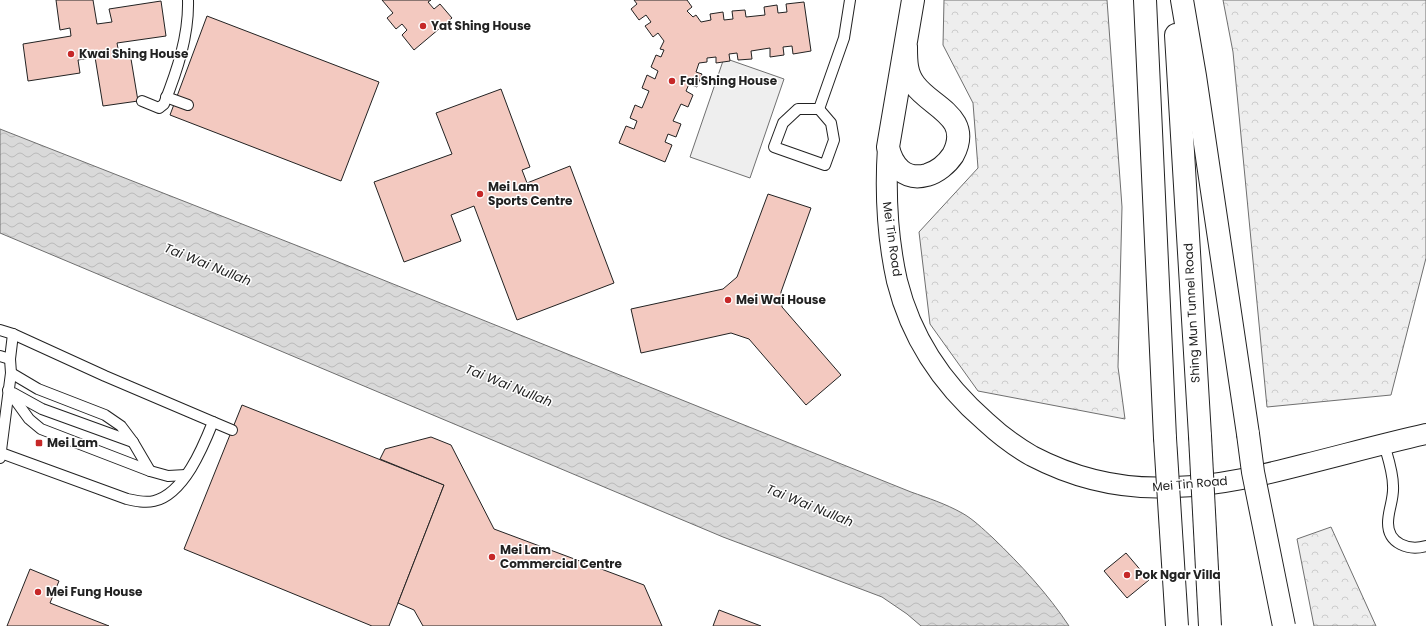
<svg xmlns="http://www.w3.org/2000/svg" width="1426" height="626" font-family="Poppins,sans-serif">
<defs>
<pattern id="forest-crowns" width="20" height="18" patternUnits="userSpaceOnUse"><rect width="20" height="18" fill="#eee"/><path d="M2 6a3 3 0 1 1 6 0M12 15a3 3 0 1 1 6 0" fill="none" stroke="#ccc"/></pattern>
<pattern id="water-waves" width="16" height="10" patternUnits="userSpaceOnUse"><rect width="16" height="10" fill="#d9d9d9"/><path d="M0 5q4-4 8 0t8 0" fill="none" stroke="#bababa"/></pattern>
</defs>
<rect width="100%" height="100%" fill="#fff"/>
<!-- grass -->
<polygon fill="#eee" stroke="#6f6f6f" points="724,58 784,79 750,178 690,157"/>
<!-- forest -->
<g fill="url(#forest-crowns)" stroke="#6f6f6f">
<polygon points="944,0 1107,0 1122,207 1118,367 1125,419 978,391 930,324 919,232 978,168 973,103 943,45"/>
<polygon points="1223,0 1426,0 1426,258 1391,395 1267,407 1233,52"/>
<polygon points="1331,527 1376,626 1314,626 1297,539"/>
</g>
<!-- water -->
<path fill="url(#water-waves)" stroke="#6f6f6f" d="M0,129L326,257L911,492C928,498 946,504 962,513C973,519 983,529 993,538C1020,564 1048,594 1069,626H921L907,614L882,597L723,537L0,233Z"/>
<!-- building -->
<g fill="#f3c9c0" stroke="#222">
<polygon points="56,0 93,0 97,24 112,22 109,9 161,1 166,36 117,43 119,54 130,53 138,101 103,106 95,57 78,60 80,73 28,81 23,44 71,36 70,28 60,30"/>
<polygon points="382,0 431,0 428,2 434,9 440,4 452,18 414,50 402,35 407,30 402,24 396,29 387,18 393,13"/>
<polygon points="634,0 687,0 692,7 687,11 693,17 696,15 701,22 711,20 710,14 723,12 724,20 733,19 732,11 745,10 746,17 765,15 764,7 777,5 778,13 787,12 786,4 804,2 811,51 793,54 792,46 783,47 784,55 770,57 770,48 751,51 752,59 738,60 737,53 729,54 730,61 716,63 716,57 707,58 707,62 699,63 696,72 702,74 697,87 689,84 686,91 693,95 688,107 681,104 673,121 681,124 676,137 668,134 665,142 672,145 665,162 619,143 626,126 634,129 637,121 630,118 635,105 642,108 649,91 642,88 647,75 655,79 658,71 651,67 656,55 661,57 664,50 660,49 664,41 658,33 653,37 645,26 651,22 646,15 639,20 631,9 637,4"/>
<polygon points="207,16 379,82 341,181 170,115"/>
<polygon points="501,89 530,167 522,170 527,183 570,166 614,283 517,320 474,206 451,215 461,241 404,262 374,182 452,154 436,113"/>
<polygon points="768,194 811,208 781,292 782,307 841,375 806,405 749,339 731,333 641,353 631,309 723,289 737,277"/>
<polygon points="242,405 444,485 389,626 372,626 184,549"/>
<polygon points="431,437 451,445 494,529 644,585 662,626 423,626 414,610 398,603 444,485 380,459 385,449"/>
<polygon points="1126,553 1149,580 1127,598 1104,571"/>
<polygon points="30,569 59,581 50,603 109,626 7,626"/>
<polygon points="719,610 761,626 713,626"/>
</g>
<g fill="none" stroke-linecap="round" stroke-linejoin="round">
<defs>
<g id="lane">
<polyline points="166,97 188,105"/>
<path d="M142,101L159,108L164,104C177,71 189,36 188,0"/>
<polygon points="798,109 819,109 831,123 834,140 825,165 774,147 783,123"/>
<polyline points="819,109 844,38 850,0"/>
<path d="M0,330L13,334L105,376L213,422C203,447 184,494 154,501C145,503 136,501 127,499L1,453"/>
<polyline points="0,356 10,359"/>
<polyline points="11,373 38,389 105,415 121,426 133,442 150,471"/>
<polyline points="8,390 29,419 41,429 150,471 168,476 186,475"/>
<polyline points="13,393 42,409 133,442"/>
<polyline points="213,422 232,430"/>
<path d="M1384,444C1388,458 1393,472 1393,486C1394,499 1388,510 1388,523C1388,544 1409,551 1426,546"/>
<polyline points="0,458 11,373 10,359 13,334"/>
</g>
<path id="street" d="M888,147C885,192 887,236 897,281C911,337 942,384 986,422C1000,435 1016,447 1032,456C1076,479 1125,490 1174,487C1219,486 1263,475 1306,464C1346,454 1386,443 1426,434"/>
<path id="secondary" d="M906,47C906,61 906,74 915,85C931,107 973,117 953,155C947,164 937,172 927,175C905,181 892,166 888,147L913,0"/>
<g id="highway">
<polyline points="1145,0 1165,438"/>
<polyline points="1182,0 1195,76 1248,434"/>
<polyline points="1176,35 1200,436"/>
</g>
</defs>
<!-- lane casing -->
<use href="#lane" stroke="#222" stroke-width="12"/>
<!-- street casing -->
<use href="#street" stroke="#222" stroke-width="22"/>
<!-- secondary casing -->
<use href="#secondary" stroke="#222" stroke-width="24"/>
<!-- highway casing -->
<use href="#highway" stroke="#222" stroke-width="24"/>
<!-- lane -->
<use href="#lane" stroke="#fff" stroke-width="10"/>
<!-- street -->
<use href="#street" stroke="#fff" stroke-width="20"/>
<!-- secondary -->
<use href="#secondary" stroke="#fff" stroke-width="22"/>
<!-- highway -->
<use href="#highway" stroke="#fff" stroke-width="22"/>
<defs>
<g id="highway-bridge">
<polyline points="1248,434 1253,472 1284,626"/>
<polyline points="1200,436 1210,626"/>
<polyline points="1165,438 1177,626"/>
</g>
</defs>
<!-- highway-bridge casing -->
<use href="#highway-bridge" stroke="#222" stroke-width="24" stroke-linecap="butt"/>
<!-- highway-bridge -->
<use href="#highway-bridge" stroke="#fff" stroke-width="22"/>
</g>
<!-- markers -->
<g fill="#c62828" stroke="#fff" stroke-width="1.5">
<circle cx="423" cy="26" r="4"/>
<circle cx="71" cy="54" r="4"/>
<circle cx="672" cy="81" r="4"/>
<circle cx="480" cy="194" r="4"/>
<circle cx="728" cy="300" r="4"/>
<rect x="35" y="439" width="8" height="8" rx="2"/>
<circle cx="492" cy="557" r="4"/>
<circle cx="1127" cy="575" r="4"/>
<circle cx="38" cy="592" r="4"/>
</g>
<g text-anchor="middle" stroke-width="3" stroke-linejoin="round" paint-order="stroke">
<!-- poi labels -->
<g font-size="12" font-weight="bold" fill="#222" stroke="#fff" text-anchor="start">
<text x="431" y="30">Yat Shing House</text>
<text x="79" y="58">Kwai Shing House</text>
<text x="680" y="85">Fai Shing House</text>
<text x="488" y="191">Mei Lam<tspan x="488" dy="14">Sports Centre</tspan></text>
<text x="736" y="304">Mei Wai House</text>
<text x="47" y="447">Mei Lam</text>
<text x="500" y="554">Mei Lam<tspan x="500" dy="14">Commercial Centre</tspan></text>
<text x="1135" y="579">Pok Ngar Villa</text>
<text x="46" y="596">Mei Fung House</text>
</g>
<!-- street labels -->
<g font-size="12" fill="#222" stroke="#fff">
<text transform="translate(892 239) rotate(82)" y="4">Mei Tin Road</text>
<text transform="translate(1192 313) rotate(-93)" y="4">Shing Mun Tunnel Road</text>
<text transform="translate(1190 484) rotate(-5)" y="4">Mei Tin Road</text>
</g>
<!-- water labels -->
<g font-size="13" font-style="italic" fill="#222" stroke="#fff">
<text transform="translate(208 264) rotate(22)" y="5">Tai Wai Nullah</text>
<text transform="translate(509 385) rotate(22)" y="5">Tai Wai Nullah</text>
<text transform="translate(810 505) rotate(22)" y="5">Tai Wai Nullah</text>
</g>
</g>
</svg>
